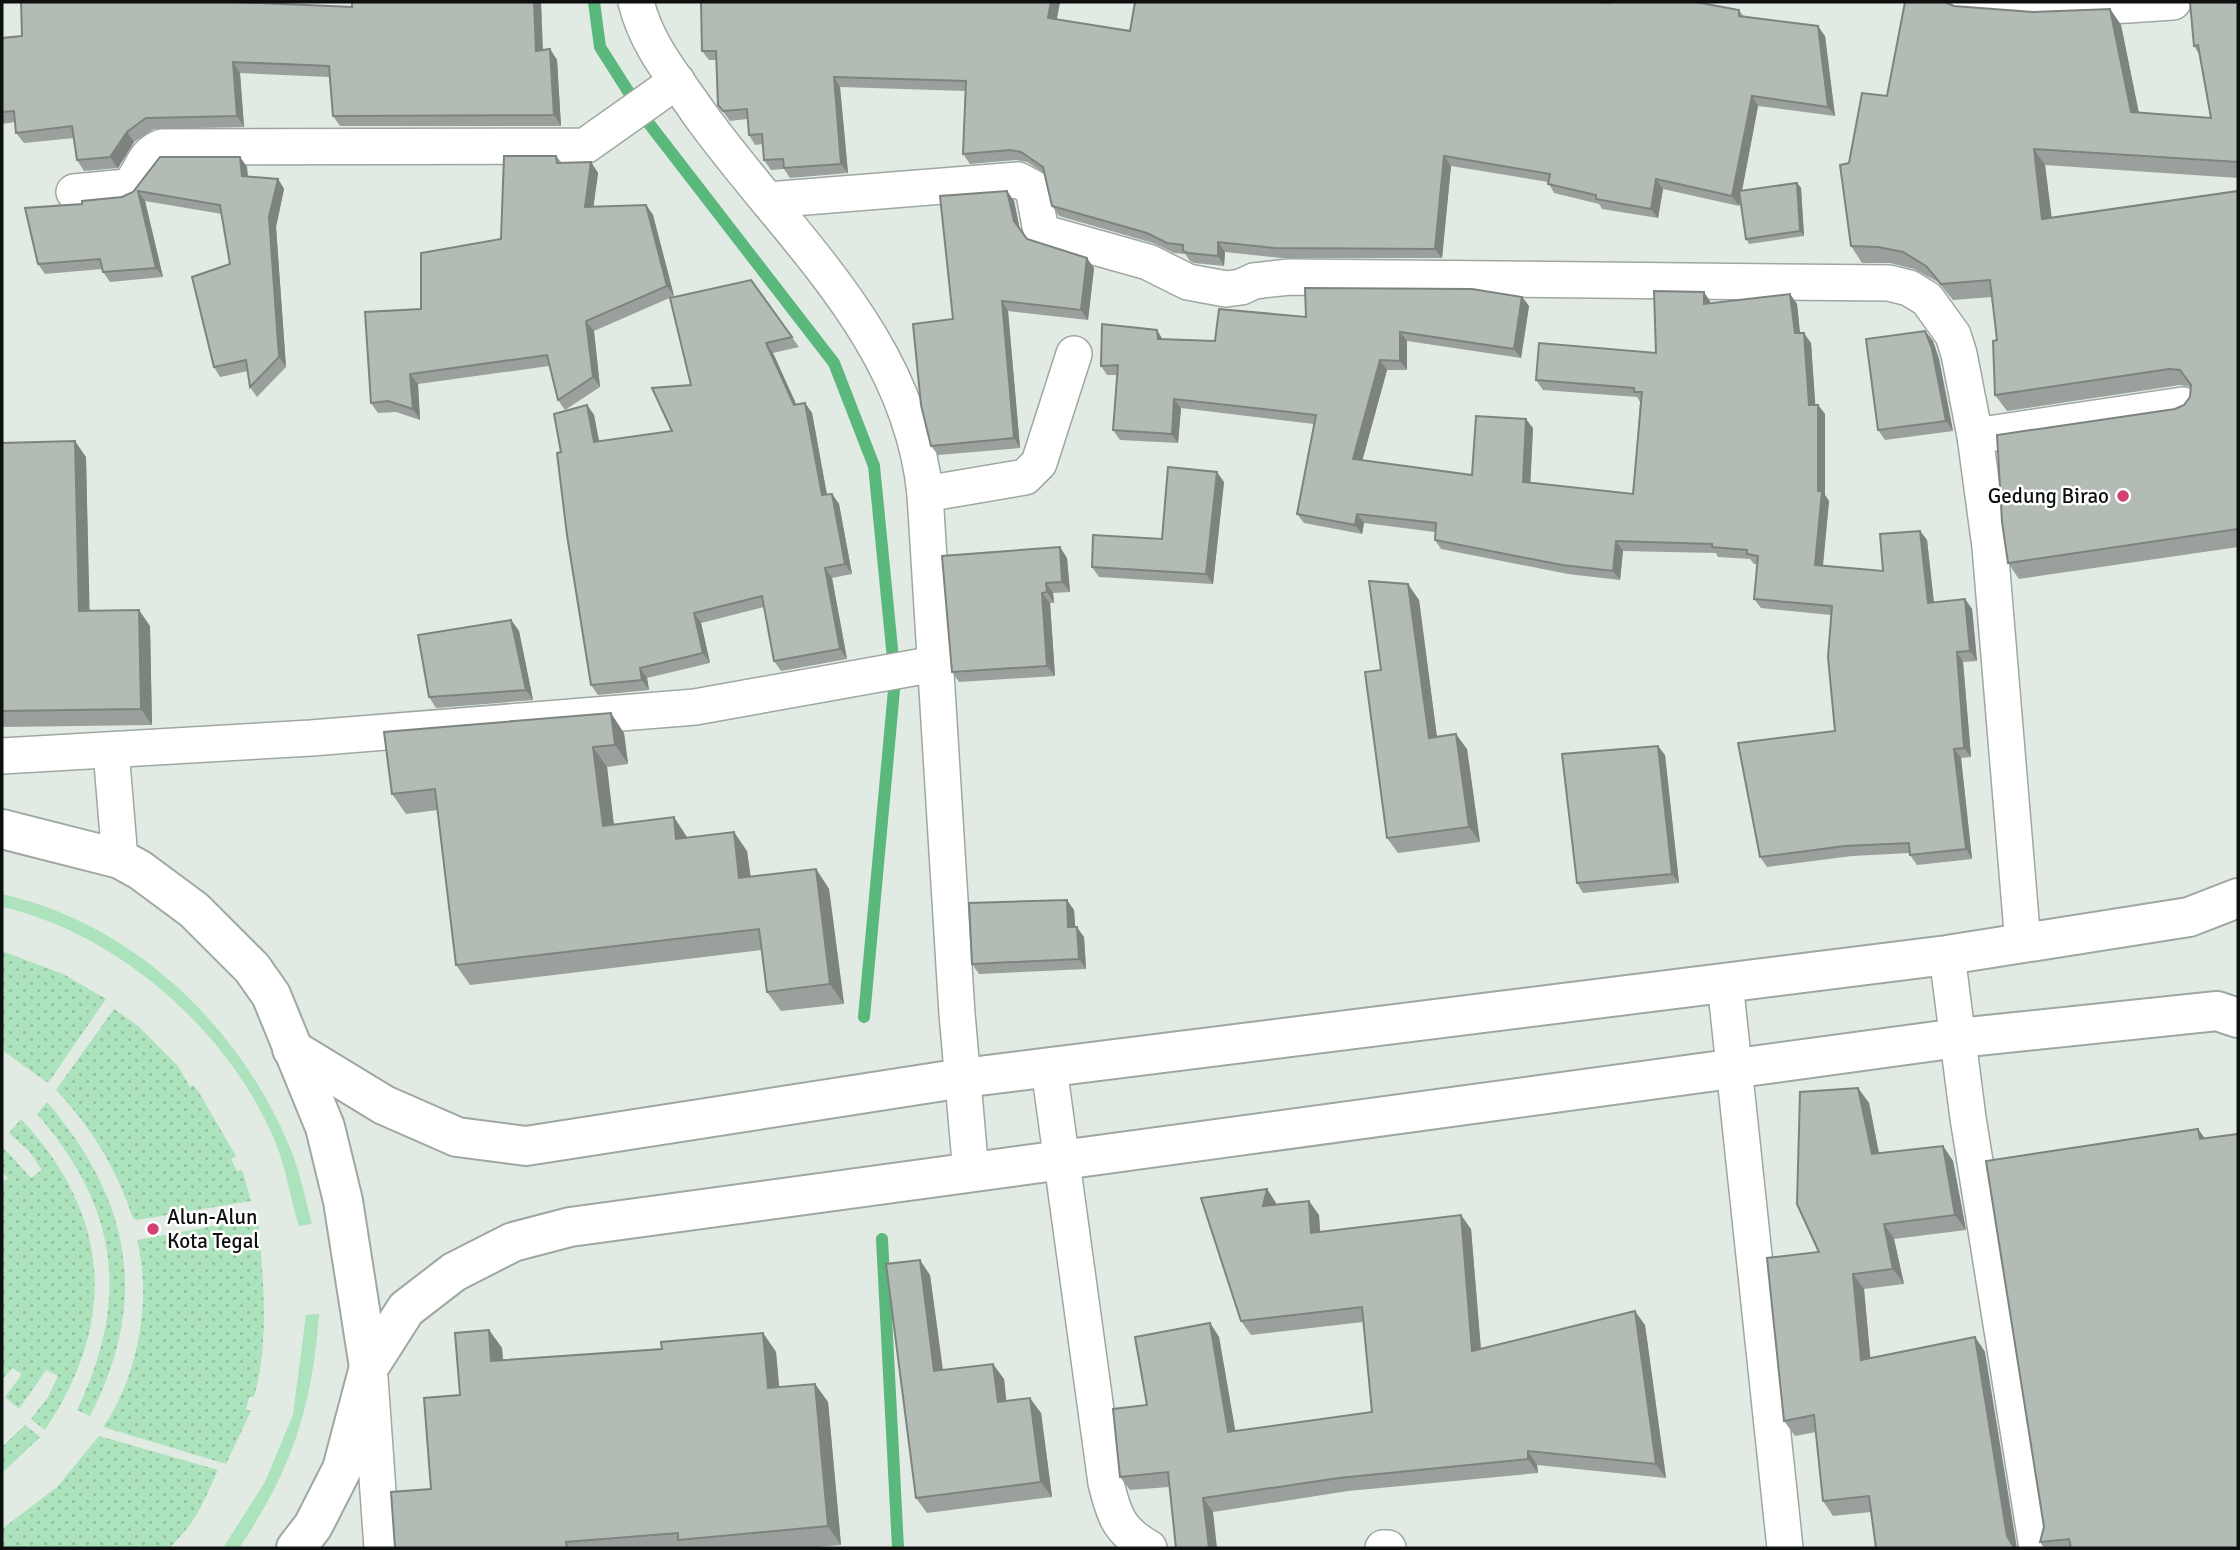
<svg xmlns="http://www.w3.org/2000/svg" width="2240" height="1550" font-family="Signika,sans-serif">
<defs>
<pattern id="grass-dots" width="8" height="8" patternUnits="userSpaceOnUse" patternTransform="scale(1.75)"><rect width="8" height="8" fill="#ace2bc"/><path d="M2 2h.1M6 6h.1" fill="none" stroke="#93c1a0" stroke-width="1.8" stroke-linecap="round"/></pattern>
</defs>
<rect width="100%" height="100%" fill="#e2eae4"/>
<!-- grass -->
<g fill="url(#grass-dots)">
<polygon points="2,951 63,974 106,999 48,1083 2,1050"/>
<path d="M114,1009L138,1026L178,1066L190,1087L193,1085L198,1091L236,1156L231,1159L237,1171L242,1170L243,1173L251,1201L137,1220L133,1218C116,1168 92,1128 56,1090Z"/>
<path d="M47,1102C131,1200 150,1300 90,1416L77,1410C131,1298 118,1207 37,1114Z"/>
<path d="M21,1119C111,1215 118,1321 45,1430L31,1419L48,1397L58,1376L46,1370L19,1409L5,1397L22,1374L12,1368L2,1380V1183L8,1178L2,1172V1146L31,1178L42,1170L29,1151L9,1133Z"/>
<path d="M258,1218C263,1277 270,1339 254,1397H249L246,1410L251,1411L226,1464L103,1427C138,1378 152,1299 137,1240Z"/>
<polygon points="25,1425 40,1437 2,1473 2,1447"/>
<path d="M99,1436L218,1470C202,1504 199,1519 169,1548H2V1529L57,1487Z"/>
</g>
<!-- garden -->
<g fill="#ace2bc">
<path d="M2,894C131,923 236,1022 288,1143C299,1168 305,1197 312,1224L299,1226C290,1198 286,1166 274,1139C229,1031 116,932 2,907Z"/>
<path d="M319,1314C312,1408 292,1470 239,1548H223L265,1482L293,1415L306,1315Z"/>
</g>
<g fill="none" stroke-linecap="round" stroke-linejoin="round">
<!-- stream -->
<g stroke="#5ab87c" stroke-width="12">
<polyline points="594,2 600,47 647,121 834,363 874,466 895,679 864,1017"/>
<polyline points="882,1239 898,1548"/>
</g>
<defs>
<g id="minor">
<path d="M636,2C647,46 673,75 698,112C785,234 909,335 925,494L957,1014L971,1173"/>
<path d="M1968,2C2035,13 2106,6 2173,2"/>
<path d="M74,192L127,187C143,175 140,155 162,147L585,146L677,81"/>
<polyline points="768,200 1018,180 1033,188 1040,226 1048,234 1148,262 1188,282 1226,289 1241,287 1254,281 1289,277 1889,283 1909,288 1927,299 1953,335 1959,354 1975,436 1990,547 2023,944"/>
<polyline points="1975,436 2183,405"/>
<polyline points="925,494 1025,477 1039,463 1074,354"/>
<polyline points="111,751 120,859"/>
<polyline points="2,756 311,738 695,707 935,664"/>
<polyline points="1947,955 1968,1118 2037,1548"/>
<polyline points="1725,982 1785,1548"/>
<path d="M1049,1068L1106,1483C1114,1516 1119,1531 1149,1548"/>
<polyline points="370,1378 382,1548"/>
<polyline points="1383,1548 1388,1548"/>
</g>
<g id="tertiary">
<polyline points="2,829 120,859 140,870 194,910 252,968 271,995 325,1127 343,1201 369,1367"/>
<polyline points="292,1049 384,1105 457,1137 526,1146 963,1078 1947,955 2189,917 2238,898"/>
<polyline points="296,1548 313,1526 342,1469 369,1367 406,1309 454,1272 513,1242 570,1227 1958,1038 2217,1011 2238,1018"/>
</g>
</defs>
<!-- minor casing -->
<use href="#minor" stroke="#9fa7a1" stroke-width="38"/>
<!-- tertiary casing -->
<use href="#tertiary" stroke="#9fa7a1" stroke-width="42"/>
<!-- minor -->
<use href="#minor" stroke="#fff" stroke-width="35"/>
<!-- tertiary -->
<use href="#tertiary" stroke="#fff" stroke-width="38"/>
</g>
<!-- wall -->
<g fill="#9aa19c">
<polygon points="352,2 541,2 543,50 550,49 557,60 561,126 340,126 333,116 329,77 240,73 244,127 154,129 134,142 118,168 84,171 77,160 74,138 24,143 16,133 15,122 2,124 2,38 352,7"/>
<polygon points="701,2 1060,2 1057,19 1130,31 1739,10 1744,17 1825,36 1835,116 1758,106 1742,191 1797,183 1801,188 1804,236 1749,244 1746,239 1740,199 1739,206 1663,189 1658,218 1602,209 1599,204 1554,193 1548,182 1451,166 1442,258 1281,258 1225,252 1224,266 1194,263 1190,261 1185,254 1174,253 1153,243 1059,216 1052,206 1044,173 1027,162 1016,160 970,164 963,154 966,91 840,87 848,173 790,178 784,169 771,170 764,160 763,144 755,145 749,135 747,119 730,121 718,105 716,60 709,60 702,51"/>
<polygon points="1905,2 1948,2 1949,3 1954,6 2033,12 2110,9 2121,25 2139,113 2211,118 2199,54 2194,46 2238,2 2238,178 2045,165 2051,218 2238,191 2238,547 2019,579 2008,563 2175,409 2184,405 2190,397 2191,387 2180,385 2007,411 1995,395 1997,340 1992,297 1953,300 1938,282 1914,269 1890,263 1862,263 1851,246 1849,163 1887,96"/>
<polygon points="556,156 562,163 591,162 598,173 593,207 646,205 653,215 674,296 594,331 600,387 565,410 558,400 549,366 418,384 420,420 396,412 378,413 371,403 421,309 501,239"/>
<polygon points="240,157 247,167 248,177 278,179 284,189 276,227 286,367 257,397 250,387 248,371 220,377 214,367 230,264 222,214 145,201 163,277 110,282 103,272 102,269 45,274 38,264 82,204 122,197"/>
<polygon points="1007,191 1014,201 1020,230 1027,239 1094,268 1088,320 1008,311 1020,448 938,455 931,446 953,319"/>
<polygon points="751,280 799,347 773,353 796,404 805,403 812,413 827,495 832,494 839,504 852,574 832,578 847,659 781,671 774,661 764,607 701,623 710,663 647,678 649,690 598,695 591,685 561,452 587,405 594,415 599,441 672,431 691,385"/>
<polygon points="1790,294 1797,304 1800,333 1811,343 1815,405 1818,405 1825,414 1825,495 1829,501 1823,566 1883,571 1920,531 1927,540 1934,603 1965,599 1972,609 1977,661 1963,662 1971,757 1961,758 1972,859 1917,865 1910,855 1910,853 1852,856 1767,867 1760,857 1835,731 1831,615 1761,608 1754,599 1757,564 1754,564 1750,559 1718,557 1716,553 1623,551 1620,580 1568,574 1441,549 1435,540 1435,532 1364,523 1362,534 1304,523 1297,514 1314,424 1181,408 1178,443 1120,440 1113,430 1117,375 1107,375 1101,366 1163,339 1215,341 1306,317 1522,297 1529,306 1521,358 1407,341 1407,370 1387,370 1362,461 1472,475 1533,428 1530,483 1633,494 1640,402 1637,397 1543,390 1536,380 1656,353 1710,301 1710,303"/>
<polygon points="1925,331 1933,341 1939,359 1953,431 1885,440 1878,430"/>
<polygon points="2,443 86,457 89,611 150,626 152,725 3,727 2,725"/>
<polygon points="1224,482 1213,584 1099,577 1092,567 1162,539"/>
<polygon points="1067,558 1070,592 1053,593 1054,603 1050,603 1055,676 959,682 952,672"/>
<polygon points="1419,600 1437,737 1467,749 1480,842 1398,853 1387,838 1381,670"/>
<polygon points="511,620 519,631 533,700 436,708 429,697"/>
<polygon points="624,733 628,764 607,767 614,824 687,837 747,851 751,877 816,869 829,889 844,1004 781,1011 767,992 762,950 470,985 456,965 438,810 406,814 392,794"/>
<polygon points="1665,755 1679,883 1583,893 1577,883"/>
<polygon points="1074,910 1075,927 1084,937 1086,969 979,974 972,964"/>
<polygon points="1858,1088 1869,1103 1879,1153 1943,1146 1953,1161 1966,1230 1894,1239 1904,1284 1864,1289 1870,1358 1975,1337 1985,1352 1871,1512 1833,1516 1823,1501 1816,1432 1795,1436 1784,1421 1819,1252"/>
<polygon points="2198,1129 2205,1139 2238,1548 2044,1548 2040,1542"/>
<polygon points="1267,1189 1276,1203 1276,1205 1319,1215 1320,1232 1471,1229 1481,1349 1645,1325 1666,1478 1537,1465 1538,1473 1348,1491 1213,1512 1169,1487 1130,1490 1120,1477 1147,1405 1210,1323 1219,1337 1235,1431 1372,1412 1363,1322 1251,1335 1241,1321"/>
<polygon points="930,1275 943,1370 1004,1379 1006,1401 1041,1413 1052,1497 927,1513 916,1498"/>
<polygon points="489,1330 502,1348 503,1360 662,1349 763,1333 776,1352 779,1387 815,1384 828,1402 841,1545 804,1548 395,1548 431,1489 460,1395"/>
</g>
<!-- shaded-wall -->
<g fill="#7d837f">
<polygon points="534,2 541,2 543,61 536,51"/>
<polygon points="1051,2 1060,2 1055,27 1048,18"/>
<polygon points="2110,9 2121,25 2142,129 2131,112"/>
<polygon points="1818,26 1825,36 1835,116 1828,107"/>
<polygon points="550,49 557,60 561,126 554,115"/>
<polygon points="233,62 240,73 244,127 237,116"/>
<polygon points="834,77 840,87 848,173 841,164"/>
<polygon points="1752,96 1758,106 1739,206 1732,196"/>
<polygon points="127,132 134,142 118,168 110,157"/>
<polygon points="2034,149 2045,165 2054,235 2042,219"/>
<polygon points="1444,156 1451,166 1442,258 1435,249"/>
<polygon points="240,157 247,167 248,186 242,176"/>
<polygon points="591,162 598,173 592,218 585,207"/>
<polygon points="278,179 284,189 276,227 286,367 279,357 269,217"/>
<polygon points="1656,179 1663,189 1658,218 1651,209"/>
<polygon points="1797,183 1801,188 1804,236 1800,231"/>
<polygon points="138,191 145,201 163,277 156,268"/>
<polygon points="1007,191 1014,201 1020,230 1014,221"/>
<polygon points="646,205 653,215 674,296 667,286"/>
<polygon points="1218,242 1225,252 1224,266 1218,256"/>
<polygon points="1087,258 1094,268 1088,320 1081,310"/>
<polygon points="1704,292 1710,301 1711,313 1704,304"/>
<polygon points="1790,294 1797,304 1801,343 1795,333"/>
<polygon points="1522,297 1529,306 1521,358 1514,349"/>
<polygon points="1002,301 1008,311 1020,448 1014,438"/>
<polygon points="586,321 594,331 600,387 593,377"/>
<polygon points="1157,330 1163,340 1158,339"/>
<polygon points="1925,331 1933,341 1939,359 1953,431 1946,421"/>
<polygon points="1400,332 1407,341 1407,370 1400,361"/>
<polygon points="1804,333 1811,343 1816,414 1809,405"/>
<polygon points="766,343 773,353 801,415 794,405"/>
<polygon points="1380,360 1387,370 1360,469 1353,459"/>
<polygon points="410,374 418,384 420,420 413,409"/>
<polygon points="1174,399 1181,408 1178,443 1172,434"/>
<polygon points="805,403 812,413 829,506 822,495"/>
<polygon points="587,405 594,415 601,452 594,442"/>
<polygon points="1818,405 1825,414 1825,495 1829,501 1822,574 1815,565 1818,491"/>
<polygon points="1526,419 1533,428 1530,491 1523,482"/>
<polygon points="75,441 86,457 90,627 79,611"/>
<polygon points="1217,472 1224,482 1213,584 1206,574"/>
<polygon points="832,494 839,504 852,574 845,564"/>
<polygon points="1357,514 1364,523 1362,534 1355,525"/>
<polygon points="1920,531 1927,540 1935,613 1928,603"/>
<polygon points="1616,541 1623,551 1620,580 1613,571"/>
<polygon points="1060,547 1067,558 1070,592 1062,582"/>
<polygon points="825,568 832,578 847,659 840,649"/>
<polygon points="1046,583 1053,593 1054,603 1047,592"/>
<polygon points="1408,584 1419,600 1439,753 1429,738"/>
<polygon points="1042,593 1050,603 1055,676 1047,666"/>
<polygon points="1965,599 1972,609 1977,661 1970,651"/>
<polygon points="139,610 150,626 152,725 141,709"/>
<polygon points="694,613 701,623 710,663 703,653"/>
<polygon points="511,620 519,631 533,700 526,690"/>
<polygon points="1957,652 1963,662 1971,757 1964,748"/>
<polygon points="640,668 647,678 649,690 642,680"/>
<polygon points="611,713 624,733 628,764 615,745"/>
<polygon points="1456,734 1467,749 1480,842 1469,827"/>
<polygon points="1658,746 1665,755 1679,883 1672,874"/>
<polygon points="593,747 607,767 616,845 603,826"/>
<polygon points="1954,749 1961,758 1972,859 1966,849"/>
<polygon points="674,817 687,837 690,858 676,839"/>
<polygon points="734,832 747,851 753,898 739,878"/>
<polygon points="816,869 829,889 844,1004 830,984"/>
<polygon points="1067,900 1074,910 1076,937 1068,927"/>
<polygon points="1077,927 1084,937 1086,969 1079,959"/>
<polygon points="1858,1088 1869,1103 1882,1169 1872,1154"/>
<polygon points="2198,1129 2211,1147 2200,1139"/>
<polygon points="1943,1146 1953,1161 1966,1230 1955,1215"/>
<polygon points="1267,1189 1276,1203 1272,1219 1263,1206"/>
<polygon points="1309,1201 1319,1215 1321,1247 1311,1233"/>
<polygon points="1461,1215 1471,1229 1482,1364 1472,1351"/>
<polygon points="1884,1224 1894,1239 1904,1284 1893,1269"/>
<polygon points="920,1260 930,1275 945,1387 934,1371"/>
<polygon points="1853,1274 1864,1289 1872,1375 1861,1360"/>
<polygon points="1635,1311 1645,1325 1666,1478 1656,1464"/>
<polygon points="1210,1323 1219,1337 1238,1446 1228,1432"/>
<polygon points="489,1330 502,1348 504,1380 491,1361"/>
<polygon points="763,1333 776,1352 781,1407 768,1388"/>
<polygon points="1975,1337 1985,1352 2017,1548 2014,1548 2007,1536"/>
<polygon points="993,1364 1004,1379 1008,1417 998,1402"/>
<polygon points="815,1384 828,1402 841,1545 828,1526"/>
<polygon points="1030,1398 1041,1413 1052,1497 1041,1482"/>
<polygon points="1528,1451 1537,1465 1538,1473 1528,1459"/>
<polygon points="1203,1498 1213,1512 1217,1548 1209,1548"/>
</g>
<!-- building -->
<g fill="#b3bbb5" stroke="#7d837f" stroke-width="2">
<polygon points="21,2 234,2 352,7 352,2 534,2 536,51 550,49 554,115 333,116 329,66 233,62 237,116 146,118 127,132 110,157 77,160 72,126 16,133 14,111 2,112 2,38 22,36"/>
<polygon points="701,2 1051,2 1048,18 1130,31 1135,2 1599,2 1610,3 1610,2 1696,2 1739,10 1739,16 1818,26 1828,107 1752,96 1732,196 1656,179 1651,209 1596,199 1596,195 1548,184 1550,174 1444,156 1435,249 1274,248 1218,242 1218,256 1188,253 1183,251 1183,245 1167,243 1147,233 1052,206 1043,167 1021,152 1010,150 963,154 966,81 834,77 841,164 784,168 783,159 764,160 762,134 749,135 747,109 723,111 718,105 716,51 702,51"/>
<polygon points="1905,2 1945,2 1954,6 2033,12 2110,9 2131,112 2211,118 2198,45 2194,46 2190,2 2238,2 2238,162 2034,149 2042,219 2238,191 2238,529 2008,563 2002,522 1997,435 2175,409 2184,405 2190,397 2191,385 2180,370 2169,369 1995,395 1993,341 1997,340 1990,280 1941,284 1926,266 1903,252 1878,247 1851,246 1840,165 1849,163 1862,93 1887,96"/>
<polygon points="504,156 556,156 557,163 591,162 585,207 646,205 667,286 586,321 593,377 558,400 547,355 410,374 413,409 388,401 371,403 365,312 421,309 421,253 501,239"/>
<polygon points="160,157 240,157 242,176 278,179 269,217 279,357 250,387 246,360 214,367 192,277 230,264 220,205 138,191 156,268 103,272 100,259 38,264 25,208 82,204 82,201 122,197 133,192"/>
<polygon points="1797,183 1800,231 1746,239 1739,191"/>
<polygon points="1007,191 1014,221 1027,239 1087,258 1081,310 1002,301 1014,438 931,446 921,405 913,324 953,319 940,196"/>
<polygon points="751,280 792,337 766,343 794,405 805,403 822,495 832,494 845,564 825,568 840,649 774,661 762,596 694,613 703,653 640,668 642,680 591,685 567,535 557,453 561,452 554,414 587,405 594,442 672,431 652,388 691,385 670,298"/>
<polygon points="1305,288 1472,289 1522,297 1514,349 1400,332 1400,361 1380,360 1353,459 1472,475 1476,416 1526,419 1523,482 1633,494 1642,392 1634,392 1634,388 1536,380 1539,343 1656,353 1654,291 1704,292 1704,304 1790,294 1795,333 1804,333 1809,405 1818,405 1818,491 1822,491 1815,565 1883,571 1880,534 1920,531 1928,603 1965,599 1970,651 1957,652 1964,748 1954,749 1966,849 1910,855 1909,843 1845,846 1760,857 1738,743 1835,731 1828,657 1832,606 1754,599 1758,556 1747,554 1747,550 1712,547 1712,544 1616,541 1613,571 1562,565 1435,540 1436,523 1357,514 1355,525 1297,514 1316,415 1174,399 1172,434 1113,430 1118,365 1101,366 1102,324 1157,330 1158,339 1215,341 1219,309 1306,317"/>
<polygon points="1925,331 1932,349 1946,421 1878,430 1866,339"/>
<polygon points="75,441 79,611 139,610 141,709 2,711 2,443"/>
<polygon points="1168,467 1217,472 1206,574 1092,567 1093,535 1162,539"/>
<polygon points="1060,547 1062,582 1046,583 1047,592 1042,593 1047,666 952,672 942,556"/>
<polygon points="1369,581 1408,584 1429,738 1456,734 1469,827 1387,838 1365,672 1381,670"/>
<polygon points="511,620 526,690 429,697 418,635"/>
<polygon points="611,713 615,745 593,747 603,826 674,817 676,839 734,832 739,878 816,869 830,984 767,992 759,929 456,965 435,789 392,794 384,732"/>
<polygon points="1658,746 1672,874 1577,883 1562,754"/>
<polygon points="1067,900 1068,927 1077,927 1079,959 972,964 969,903"/>
<polygon points="1858,1088 1872,1154 1943,1146 1955,1215 1884,1224 1893,1269 1853,1274 1861,1360 1975,1337 2007,1536 2014,1548 1876,1548 1869,1496 1823,1501 1814,1415 1784,1421 1767,1258 1819,1252 1797,1204 1800,1092"/>
<polygon points="2198,1129 2200,1139 2238,1134 2238,1548 2071,1548 2069,1539 2040,1542 2044,1527 1986,1161"/>
<polygon points="1267,1189 1263,1206 1309,1201 1311,1233 1461,1215 1472,1351 1635,1311 1656,1464 1528,1451 1528,1459 1339,1478 1203,1498 1209,1548 1176,1548 1168,1472 1120,1477 1113,1409 1147,1405 1135,1337 1210,1323 1228,1432 1372,1412 1362,1307 1241,1321 1201,1198"/>
<polygon points="920,1260 934,1371 993,1364 998,1402 1030,1398 1041,1482 916,1498 886,1264"/>
<polygon points="489,1330 491,1361 662,1349 661,1342 763,1333 768,1388 815,1384 828,1526 678,1540 678,1533 566,1542 567,1548 395,1548 391,1492 431,1489 424,1398 460,1395 455,1333"/>
</g>
<!-- markers -->
<g fill="#cf4272" stroke="#fff" stroke-width="2.5">
<circle cx="2123" cy="496" r="7"/>
<circle cx="153" cy="1229" r="7"/>
</g>
<g text-anchor="middle" stroke-width="5" stroke-linejoin="round" paint-order="stroke">
<!-- poi labels -->
<g font-size="21" fill="#0d100e" stroke="#fff" text-anchor="end">
<text x="2109" y="503">Gedung Birao</text>
<text x="167" y="1224" text-anchor="start">Alun-Alun<tspan x="167" dy="24">Kota Tegal</tspan></text>
</g>
</g>
<!-- border -->
<rect width="2240" height="1550" fill="none" stroke="#0d100e" stroke-width="7"/>
</svg>
